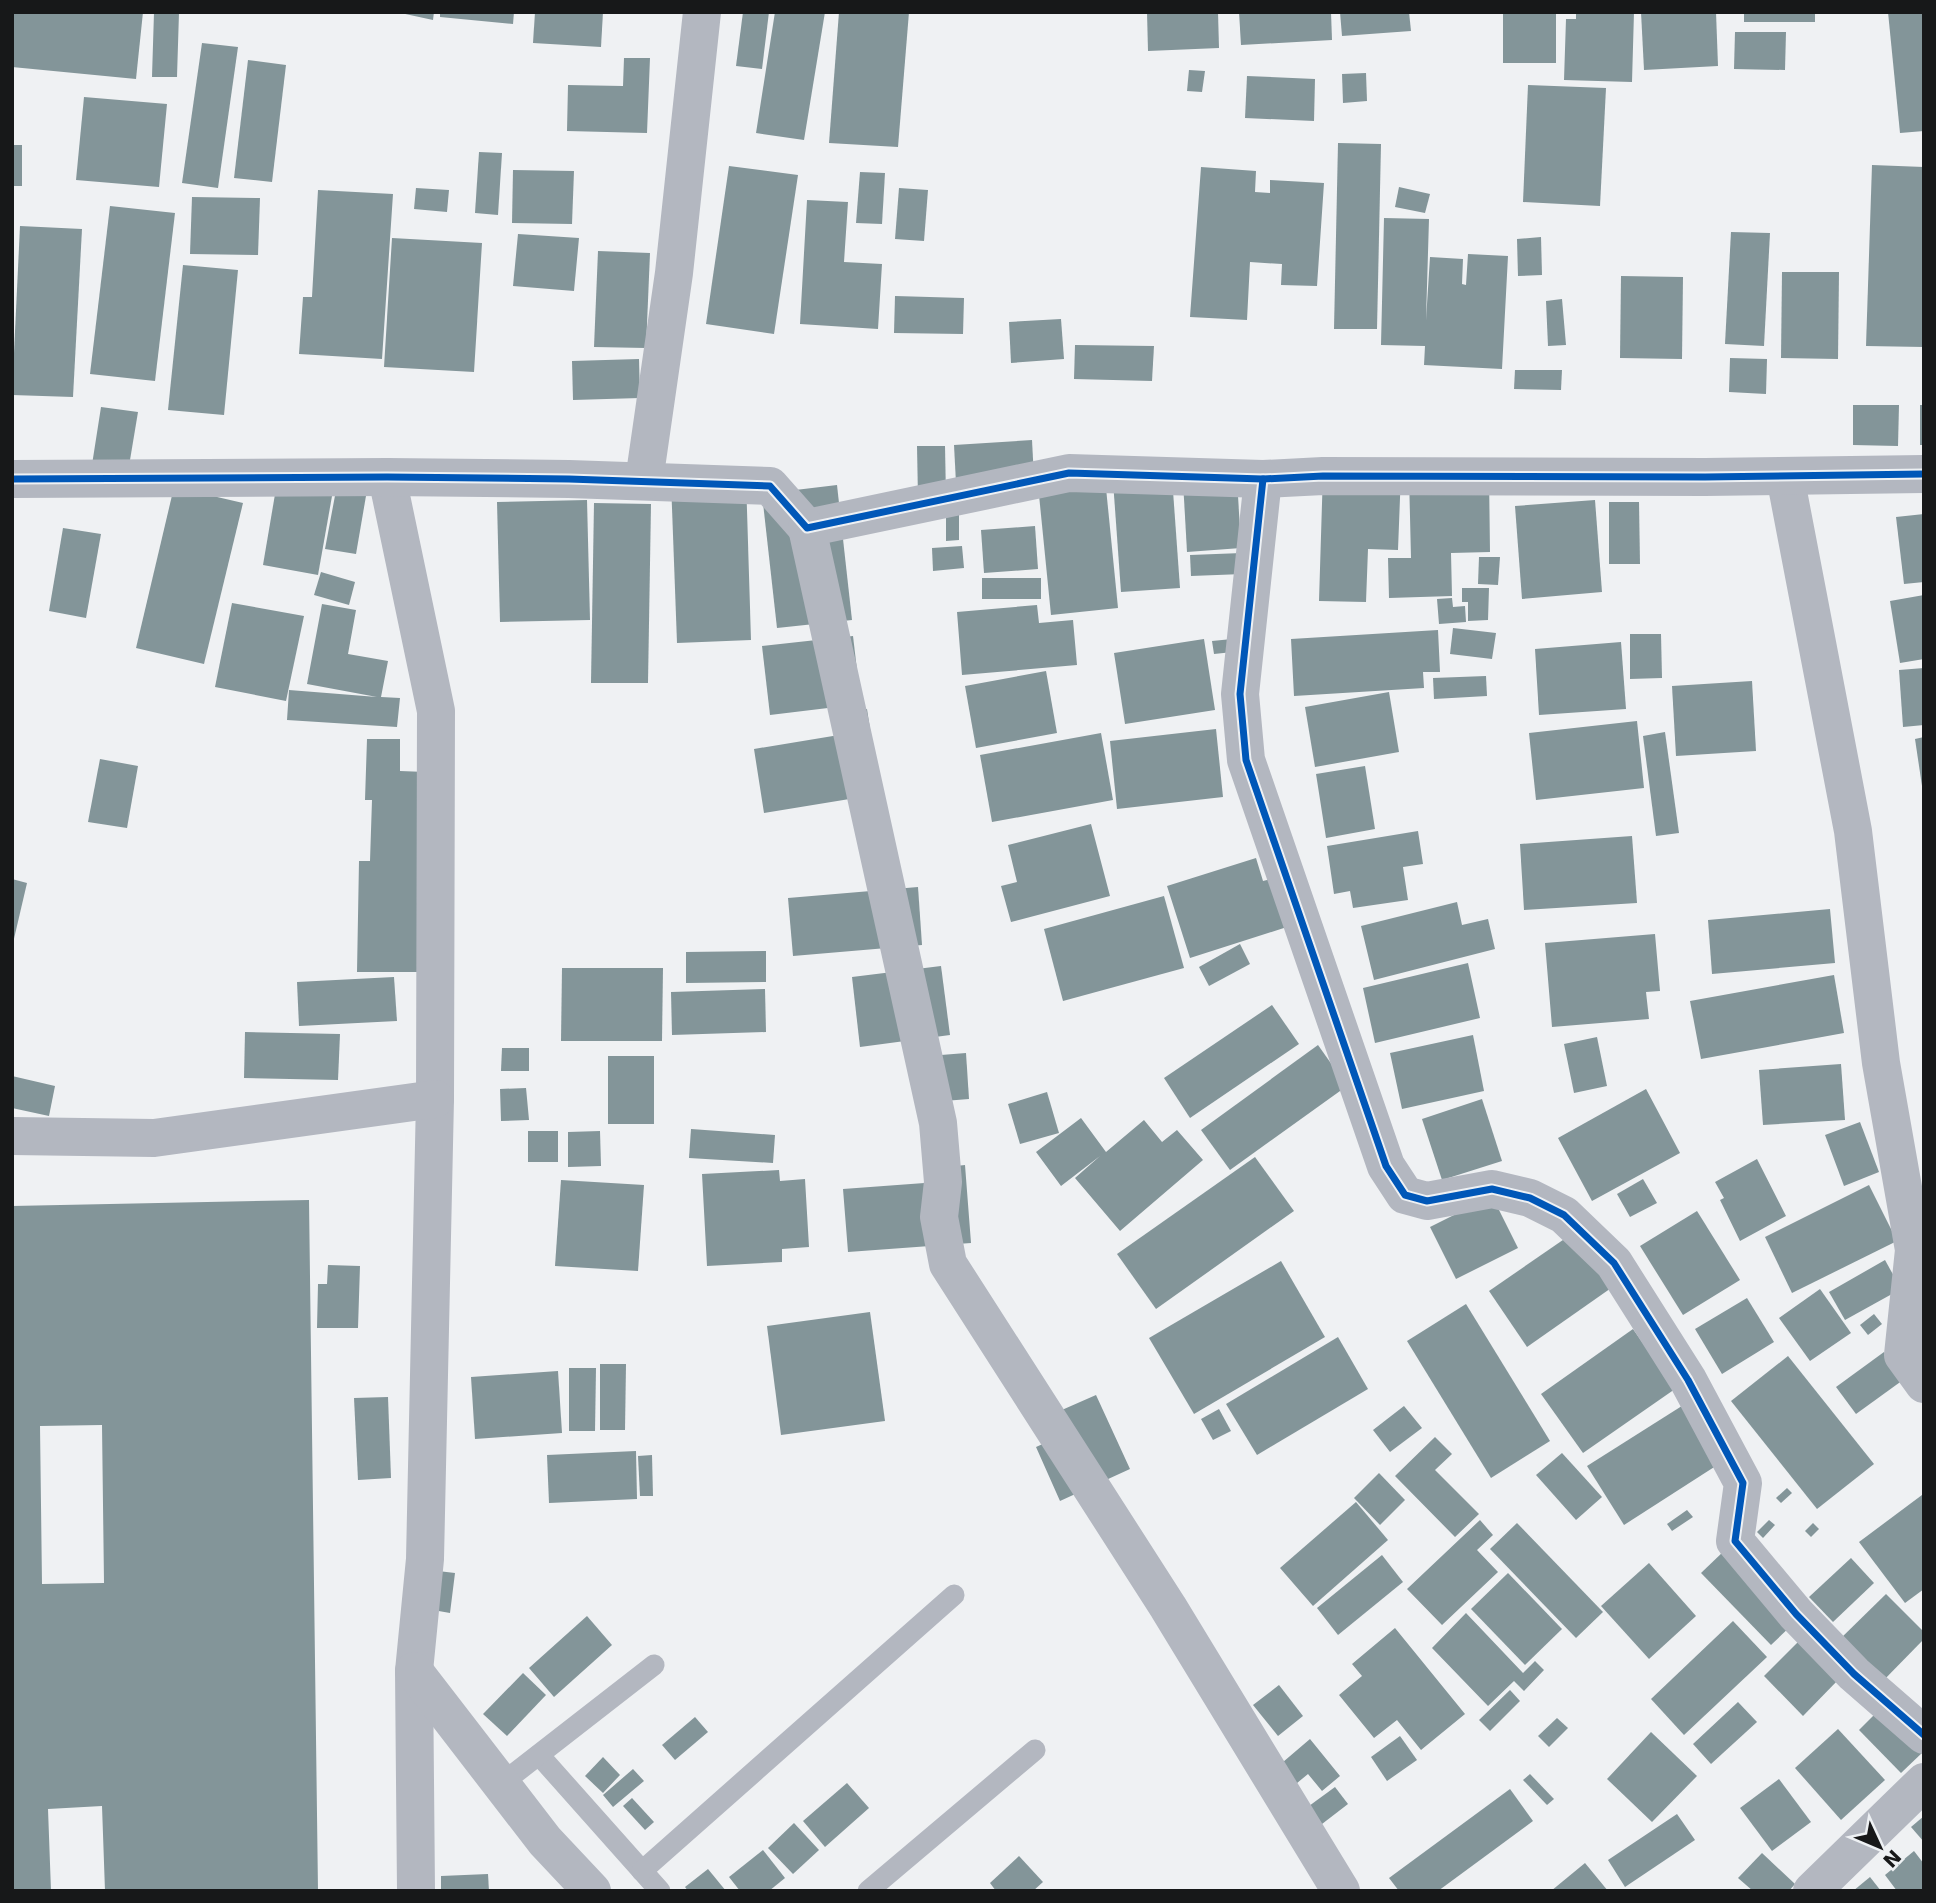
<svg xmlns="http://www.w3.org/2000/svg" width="1936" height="1903" font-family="'DejaVu Sans',sans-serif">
<rect width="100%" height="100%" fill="#eff1f3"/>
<!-- building -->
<g fill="#839599" fill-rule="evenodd">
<polygon points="12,12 143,12 136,79 12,67"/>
<polygon points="154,12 179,12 177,77 152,77"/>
<polygon points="396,12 434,12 433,20"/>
<polygon points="440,12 514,12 513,24 440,17"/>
<polygon points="535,12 603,12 601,47 533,43"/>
<polygon points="743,12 769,12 762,69 736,66"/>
<polygon points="775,12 825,12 804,140 756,133"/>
<polygon points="839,12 909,12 898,147 829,143"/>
<polygon points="1147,12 1218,12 1219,48 1148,51"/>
<polygon points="1239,12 1331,12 1332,40 1241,45"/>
<polygon points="1340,12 1409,12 1411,31 1342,36"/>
<rect x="1503" y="12" width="53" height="51"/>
<polygon points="1576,12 1634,12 1632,82 1564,80 1566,19 1576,19"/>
<polygon points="1641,12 1716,12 1718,66 1644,70"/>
<rect x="1744" y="12" width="71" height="10"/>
<polygon points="1888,12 1924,12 1924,131 1900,133"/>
<polygon points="1735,32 1786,32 1785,70 1734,69"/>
<polygon points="202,43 238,47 218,188 182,183"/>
<polygon points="624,58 650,58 647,133 567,131 568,85 623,86"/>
<polygon points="248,60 286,65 272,182 234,178"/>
<polygon points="1189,70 1205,71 1202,92 1187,91"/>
<polygon points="1366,73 1367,101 1343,103 1342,74"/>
<polygon points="1247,76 1315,79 1314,121 1245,118"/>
<polygon points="1528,85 1606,88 1600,206 1523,202"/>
<polygon points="84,97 167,104 159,187 76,180"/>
<polygon points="1338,143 1381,144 1377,329 1334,329"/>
<rect x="12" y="145" width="10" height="41"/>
<polygon points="479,152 502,153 498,215 475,213"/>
<polygon points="1872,165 1924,167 1924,347 1866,346"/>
<polygon points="729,166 798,175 774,334 706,324"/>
<polygon points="1201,167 1256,171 1255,192 1270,193 1270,180 1324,183 1317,286 1281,285 1282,264 1250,262 1247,320 1190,317"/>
<polygon points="513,170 574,171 572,224 512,223"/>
<polygon points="860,172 885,173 882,224 856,223"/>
<polygon points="1399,187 1430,194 1425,213 1395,207"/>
<polygon points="416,188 449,190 447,212 414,209"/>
<polygon points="899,188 928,190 924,241 895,239"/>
<polygon points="318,190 393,194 382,359 299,354 303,297 312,297"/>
<polygon points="192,197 260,198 258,255 190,254"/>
<polygon points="807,200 848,202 844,262 882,264 878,329 800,324"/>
<polygon points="110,206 175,213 155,381 90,374"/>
<polygon points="1384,218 1429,219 1426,320 1430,257 1463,259 1462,284 1466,285 1468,254 1508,256 1502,369 1424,365 1425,346 1381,345"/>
<polygon points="20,226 82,229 73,397 12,395"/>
<polygon points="1731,232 1770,233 1764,346 1725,344"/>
<polygon points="518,234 579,238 574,291 513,286"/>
<polygon points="1541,237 1542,275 1518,276 1517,239"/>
<polygon points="392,238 482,243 474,372 384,367"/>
<polygon points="598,251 650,253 646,348 594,347"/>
<polygon points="183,265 238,270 224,415 168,410"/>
<polygon points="1782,272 1839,272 1838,359 1781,358"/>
<polygon points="1621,276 1683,277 1682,359 1620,358"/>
<polygon points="895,296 964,298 963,334 894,333"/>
<polygon points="1562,299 1566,345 1548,346 1546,301"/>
<polygon points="1061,319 1064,359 1011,363 1009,322"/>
<polygon points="1075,345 1154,346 1152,381 1074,379"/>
<polygon points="1730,358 1767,359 1766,394 1729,392"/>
<polygon points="639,359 640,398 573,400 572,361"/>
<polygon points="1515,370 1562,370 1561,390 1514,389"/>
<polygon points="1853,405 1899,405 1898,446 1853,445"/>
<rect x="1920" y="405" width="4" height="40"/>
<polygon points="101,407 138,412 125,490 89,484"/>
<polygon points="1032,440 1035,497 957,502 954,445"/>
<polygon points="917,446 945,446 946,497 918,498"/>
<polygon points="281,459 337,468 318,575 263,565"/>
<polygon points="1236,460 1241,548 1187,552 1182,463"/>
<polygon points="1323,471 1401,472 1398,550 1368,549 1366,602 1319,601"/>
<polygon points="1489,473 1490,552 1451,553 1452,596 1389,598 1388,558 1411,558 1409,475"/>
<polygon points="1172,477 1180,588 1121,592 1113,481"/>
<polygon points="746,478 751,640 677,643 671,481"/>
<polygon points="1105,478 1118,608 1051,615 1038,485"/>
<polygon points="337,485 367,490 356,554 325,549"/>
<polygon points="837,485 852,620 777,628 762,494"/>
<polygon points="174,487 243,503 204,664 136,648"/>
<polygon points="587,500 590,620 500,622 497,502"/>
<polygon points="1595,500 1602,592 1522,599 1515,506"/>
<polygon points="1609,502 1639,502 1640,564 1609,564"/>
<polygon points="594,503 651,504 648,683 591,683"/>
<polygon points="946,513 959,513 959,540 946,541"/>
<polygon points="1924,514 1924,582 1904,584 1896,517"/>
<polygon points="1035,526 1038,569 984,573 981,530"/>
<polygon points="63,528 101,534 86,618 49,611"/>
<polygon points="962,546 964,568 933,571 932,548"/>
<polygon points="1242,553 1243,574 1191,576 1190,555"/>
<polygon points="1479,557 1500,557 1498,585 1478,584"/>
<polygon points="321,572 355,582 349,605 314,595"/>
<rect x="982" y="578" width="59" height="21"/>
<polygon points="1462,588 1489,588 1488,620 1468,621 1468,602 1462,602"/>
<polygon points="1924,595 1924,659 1900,663 1890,601"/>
<polygon points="1452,598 1453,607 1465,606 1466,622 1439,624 1437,599"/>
<polygon points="232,603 304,616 286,701 215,687"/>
<polygon points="322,604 356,610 348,654 388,661 381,697 400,698 397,727 287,720 289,690 377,697 307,684"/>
<polygon points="1037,605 1039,623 1073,620 1077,665 962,675 957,612"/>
<polygon points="1453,628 1496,633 1492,659 1450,654"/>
<polygon points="1438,630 1440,672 1423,672 1424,688 1294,696 1291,639"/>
<polygon points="1630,634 1661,634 1662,678 1630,679"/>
<polygon points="853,636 861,704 770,715 762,646"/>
<polygon points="1204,639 1215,710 1125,724 1114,653"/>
<polygon points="1232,639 1233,652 1214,654 1212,641"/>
<polygon points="1621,642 1626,709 1539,715 1535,649"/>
<polygon points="1924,668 1924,725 1903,727 1899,670"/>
<polygon points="1046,671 1057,733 976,748 965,686"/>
<polygon points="1486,676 1487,696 1434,699 1433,678"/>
<polygon points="1752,681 1756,751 1676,756 1672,686"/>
<polygon points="1389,692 1399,752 1315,767 1305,707"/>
<polygon points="867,709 880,794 764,813 754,749 839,735 836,714"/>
<polygon points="1637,721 1644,788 1536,800 1529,733"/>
<polygon points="1216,729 1223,797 1117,809 1110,741"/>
<polygon points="1665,732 1679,833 1656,836 1643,736"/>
<polygon points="1101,733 1113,800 992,822 980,755"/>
<polygon points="1924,737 1924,786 1922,786 1915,739"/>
<polygon points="367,739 400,739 400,771 426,772 422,972 357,972 359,861 370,861 372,800 365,800"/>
<polygon points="100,759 138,766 127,828 88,822"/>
<polygon points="1365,766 1375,829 1326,838 1316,774"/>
<polygon points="1091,824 1110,896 1011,922 1001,886 1017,882 1008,845"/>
<polygon points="1418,831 1423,864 1403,867 1408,900 1353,908 1350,891 1334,894 1327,846"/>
<polygon points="1632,836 1637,903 1524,910 1520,844"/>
<polygon points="1256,858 1263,881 1275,878 1290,926 1190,958 1167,886"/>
<polygon points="12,879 27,883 13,943 12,943"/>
<polygon points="918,887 922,945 793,956 788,898"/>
<polygon points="1164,896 1184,968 1063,1001 1044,929"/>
<polygon points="1457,902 1462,925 1488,919 1495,949 1374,980 1361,926"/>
<polygon points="1830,909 1835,963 1712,974 1708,920"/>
<polygon points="1655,934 1660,991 1646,992 1649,1019 1552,1027 1545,943"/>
<polygon points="1240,944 1250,964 1209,986 1199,967"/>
<polygon points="766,951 766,982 686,983 686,952"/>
<polygon points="1468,963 1480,1018 1375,1043 1363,988"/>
<polygon points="941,966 950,1035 860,1047 852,977"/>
<polygon points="562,968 663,968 662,1041 561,1041"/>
<polygon points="1834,975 1844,1033 1701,1059 1690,1001"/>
<polygon points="394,977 397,1021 299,1026 297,982"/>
<polygon points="765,989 766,1032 672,1035 671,992"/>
<polygon points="1272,1005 1299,1044 1190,1118 1164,1078"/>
<polygon points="245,1032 340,1034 338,1080 244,1078"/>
<polygon points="1473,1035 1484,1091 1402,1109 1390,1053"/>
<polygon points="1597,1037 1607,1086 1574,1093 1564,1044"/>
<polygon points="1318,1045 1347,1086 1230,1170 1201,1130"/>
<polygon points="502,1048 529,1048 529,1071 501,1071"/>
<polygon points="966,1053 969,1099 944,1101 941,1055"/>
<rect x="608" y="1056" width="46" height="68"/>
<polygon points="1841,1064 1845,1120 1763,1125 1759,1070"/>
<polygon points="12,1076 55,1086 49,1116 12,1108"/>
<polygon points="526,1088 529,1120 501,1121 500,1089"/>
<polygon points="1646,1089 1680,1153 1592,1201 1558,1138"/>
<polygon points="1047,1092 1059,1133 1020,1144 1008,1104"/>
<polygon points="1482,1099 1502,1161 1442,1180 1422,1119"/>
<polygon points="1081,1118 1106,1152 1144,1120 1162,1142 1177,1130 1203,1160 1120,1231 1075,1178 1100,1156 1061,1186 1036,1152"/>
<polygon points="1860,1122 1879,1172 1844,1186 1825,1135"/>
<polygon points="691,1129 775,1135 773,1163 689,1158"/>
<rect x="528" y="1131" width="30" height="31"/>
<polygon points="600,1131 601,1166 568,1167 568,1132"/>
<polygon points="1255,1157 1294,1211 1156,1309 1117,1254"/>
<polygon points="1757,1159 1786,1216 1740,1241 1720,1200 1724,1198 1715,1182"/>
<polygon points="965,1165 971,1243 848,1252 843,1189 938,1182 937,1168"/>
<polygon points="779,1170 780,1181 805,1179 809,1247 782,1249 782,1262 707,1266 702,1174"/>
<polygon points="1643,1179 1657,1203 1630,1217 1617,1194"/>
<polygon points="561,1180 644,1185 638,1271 555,1266"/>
<polygon points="1869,1185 1897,1241 1792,1293 1765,1237"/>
<polygon points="1492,1196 1518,1248 1456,1279 1430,1227"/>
<path d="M309,1200L318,1891H105L102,1806L48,1809L51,1891H12V1206ZM102,1425L104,1583L42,1584L40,1426Z"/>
<polygon points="1697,1211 1740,1280 1683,1315 1640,1246"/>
<polygon points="1576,1231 1614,1286 1527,1347 1489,1291"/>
<polygon points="1885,1260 1901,1289 1845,1320 1829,1292"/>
<polygon points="1281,1261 1325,1337 1194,1414 1149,1338"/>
<polygon points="328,1265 360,1266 358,1328 317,1328 318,1284 327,1284"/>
<polygon points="1820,1289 1851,1333 1810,1361 1779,1318"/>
<polygon points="1747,1298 1774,1342 1722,1374 1695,1329"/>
<polygon points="1466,1304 1550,1441 1491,1478 1407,1341"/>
<polygon points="870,1312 885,1421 781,1435 767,1326"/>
<polygon points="1874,1314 1882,1324 1868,1335 1860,1325"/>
<polygon points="1633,1329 1675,1389 1583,1453 1541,1394"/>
<polygon points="1338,1337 1368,1389 1257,1455 1226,1404"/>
<polygon points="1884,1352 1903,1380 1856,1414 1836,1387"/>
<polygon points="1788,1356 1874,1464 1817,1509 1731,1401"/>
<polygon points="600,1364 626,1364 625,1430 600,1430"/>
<polygon points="569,1368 596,1368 595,1431 569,1431"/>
<polygon points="558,1371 562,1433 475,1439 471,1377"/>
<polygon points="1096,1395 1130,1469 1060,1501 1036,1447 1065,1434 1055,1413"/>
<polygon points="388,1397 391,1478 358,1480 354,1398"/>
<polygon points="1685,1404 1722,1462 1624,1525 1587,1466"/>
<polygon points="1404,1406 1422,1428 1390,1452 1373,1430"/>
<polygon points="1219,1409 1231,1431 1213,1440 1201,1419"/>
<polygon points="1435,1437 1452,1454 1435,1470 1479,1514 1455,1537 1395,1476"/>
<polygon points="636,1451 637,1499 549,1503 547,1455"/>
<polygon points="1562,1453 1602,1497 1576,1520 1536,1475"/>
<polygon points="652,1455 653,1496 640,1496 638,1456"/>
<polygon points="1379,1473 1405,1500 1380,1525 1354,1498"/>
<polygon points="1787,1488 1792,1493 1781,1503 1776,1498"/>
<polygon points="1922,1495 1924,1497 1924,1589 1905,1603 1859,1542"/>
<polygon points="1356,1502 1388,1540 1313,1606 1280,1568"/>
<polygon points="1687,1510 1693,1517 1672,1531 1667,1524"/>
<polygon points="1480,1520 1493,1535 1477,1550 1498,1572 1442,1625 1407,1589"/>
<polygon points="1769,1520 1775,1525 1763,1538 1757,1532"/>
<polygon points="1517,1523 1603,1612 1576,1638 1490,1549"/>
<polygon points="1813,1523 1819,1529 1811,1537 1805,1531"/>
<polygon points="1725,1550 1795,1622 1771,1645 1701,1573"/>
<polygon points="1382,1555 1403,1582 1338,1635 1317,1608"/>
<polygon points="1851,1558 1874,1583 1833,1622 1809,1597"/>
<polygon points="1649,1563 1696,1616 1649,1659 1601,1606"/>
<polygon points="438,1571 455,1573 450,1613 433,1610"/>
<polygon points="1508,1573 1562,1629 1525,1665 1471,1609"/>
<polygon points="1886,1594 1924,1632 1924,1639 1879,1685 1837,1642"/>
<polygon points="1466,1613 1523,1673 1535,1661 1544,1670 1524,1691 1514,1681 1488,1706 1432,1648"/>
<polygon points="587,1616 612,1645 554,1697 529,1668"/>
<polygon points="1733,1621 1767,1657 1684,1735 1651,1699"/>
<polygon points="1395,1628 1465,1714 1421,1750 1397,1720 1374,1738 1339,1695 1362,1676 1352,1664"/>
<polygon points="1801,1639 1840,1678 1803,1716 1764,1676"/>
<polygon points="523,1673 546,1695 507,1736 483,1714"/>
<polygon points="1279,1685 1303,1716 1278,1736 1253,1705"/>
<polygon points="1510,1690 1520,1701 1490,1731 1479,1720"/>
<polygon points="1738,1702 1757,1722 1711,1764 1693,1744"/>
<polygon points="1883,1706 1924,1751 1901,1773 1859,1730"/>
<polygon points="695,1717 708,1732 675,1760 662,1745"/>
<polygon points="1557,1718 1568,1728 1549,1747 1538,1736"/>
<polygon points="1838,1729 1885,1780 1841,1820 1795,1768"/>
<polygon points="1651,1732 1697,1776 1652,1822 1607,1779"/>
<polygon points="1400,1736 1417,1760 1387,1781 1371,1757"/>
<polygon points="1310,1739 1340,1776 1322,1791 1308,1774 1291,1788 1276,1768"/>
<polygon points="603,1757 620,1775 603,1793 585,1776"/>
<polygon points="633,1769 644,1781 613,1807 603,1795"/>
<polygon points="1530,1774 1554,1799 1547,1805 1523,1780"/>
<polygon points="1779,1779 1811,1822 1772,1851 1740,1808"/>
<polygon points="847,1783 869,1808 825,1847 803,1821"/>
<polygon points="1335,1787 1348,1804 1322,1824 1309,1806"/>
<polygon points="1510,1789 1533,1821 1438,1891 1399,1891 1389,1878"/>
<polygon points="632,1798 654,1822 645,1830 623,1806"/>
<polygon points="1677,1814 1695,1840 1625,1887 1608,1860"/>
<polygon points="1924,1816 1924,1842 1911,1827"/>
<polygon points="794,1823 819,1850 793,1874 768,1848"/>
<polygon points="763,1850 785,1878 769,1891 740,1891 729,1877"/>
<polygon points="1914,1851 1924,1864 1924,1891 1897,1891 1885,1875"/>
<polygon points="1762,1853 1795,1884 1789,1891 1753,1891 1738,1878"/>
<polygon points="1019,1856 1043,1882 1033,1891 996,1891 990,1883"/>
<polygon points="1585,1863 1608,1891 1551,1891"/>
<polygon points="708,1869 726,1891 688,1891 685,1887"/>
<polygon points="488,1874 489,1891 441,1891 441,1876"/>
<polygon points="1870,1877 1881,1891 1853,1891"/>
</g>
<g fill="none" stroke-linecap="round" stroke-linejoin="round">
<!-- service -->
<g stroke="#b3b7c0" stroke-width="21">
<polyline points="539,1755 660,1891"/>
<polyline points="501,1784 654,1665"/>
<polyline points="642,1871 954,1595"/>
<polyline points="868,1891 1035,1750"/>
</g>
<!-- minor -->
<g stroke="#b3b7c0" stroke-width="38">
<polyline points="1785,476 1853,831 1881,1063 1914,1250 1903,1355 1924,1384"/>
<polyline points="387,477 436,711 435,1099 425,1559 414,1671 416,1891"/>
<polyline points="12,479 387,477 569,479 770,486 807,528 1069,473 1263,479 1323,476 1705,477 1924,474"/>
<polyline points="1263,479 1240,694 1246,760 1386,1166 1405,1195 1427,1201 1492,1189 1530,1198 1564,1215 1614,1263 1688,1380 1743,1483 1735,1541 1796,1614 1854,1674 1924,1735"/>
<polyline points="644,481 674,273 702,12"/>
<polyline points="807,528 938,1123 943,1182 939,1217 948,1264 1168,1607 1341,1891"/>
<polyline points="12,1136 154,1138 435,1099"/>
<polyline points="414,1671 545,1841 592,1891"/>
<polyline points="1812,1891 1924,1782"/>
</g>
<defs>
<g id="cycleway">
<polyline points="12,479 387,477 569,479 770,486 807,528 1069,473 1263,479 1323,476 1705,477 1924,474"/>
<polyline points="1263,479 1240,694 1246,760 1386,1166 1405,1195 1427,1201 1492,1189 1530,1198 1564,1215 1614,1263 1688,1380 1743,1483 1735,1541 1796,1614 1854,1674 1924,1735"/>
</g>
</defs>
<!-- cycleway casing -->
<use href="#cycleway" stroke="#eef1f4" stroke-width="11"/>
<!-- cycleway -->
<use href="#cycleway" stroke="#0057b8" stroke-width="7"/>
</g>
<!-- border -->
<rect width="1936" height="1903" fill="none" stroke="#171819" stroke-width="28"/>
<!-- north arrow -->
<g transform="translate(1880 1847) rotate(134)" stroke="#eef1f4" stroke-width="5" paint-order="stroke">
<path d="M0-5L12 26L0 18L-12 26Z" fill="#171819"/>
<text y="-10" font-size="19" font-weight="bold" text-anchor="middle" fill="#171819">N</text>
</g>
</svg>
